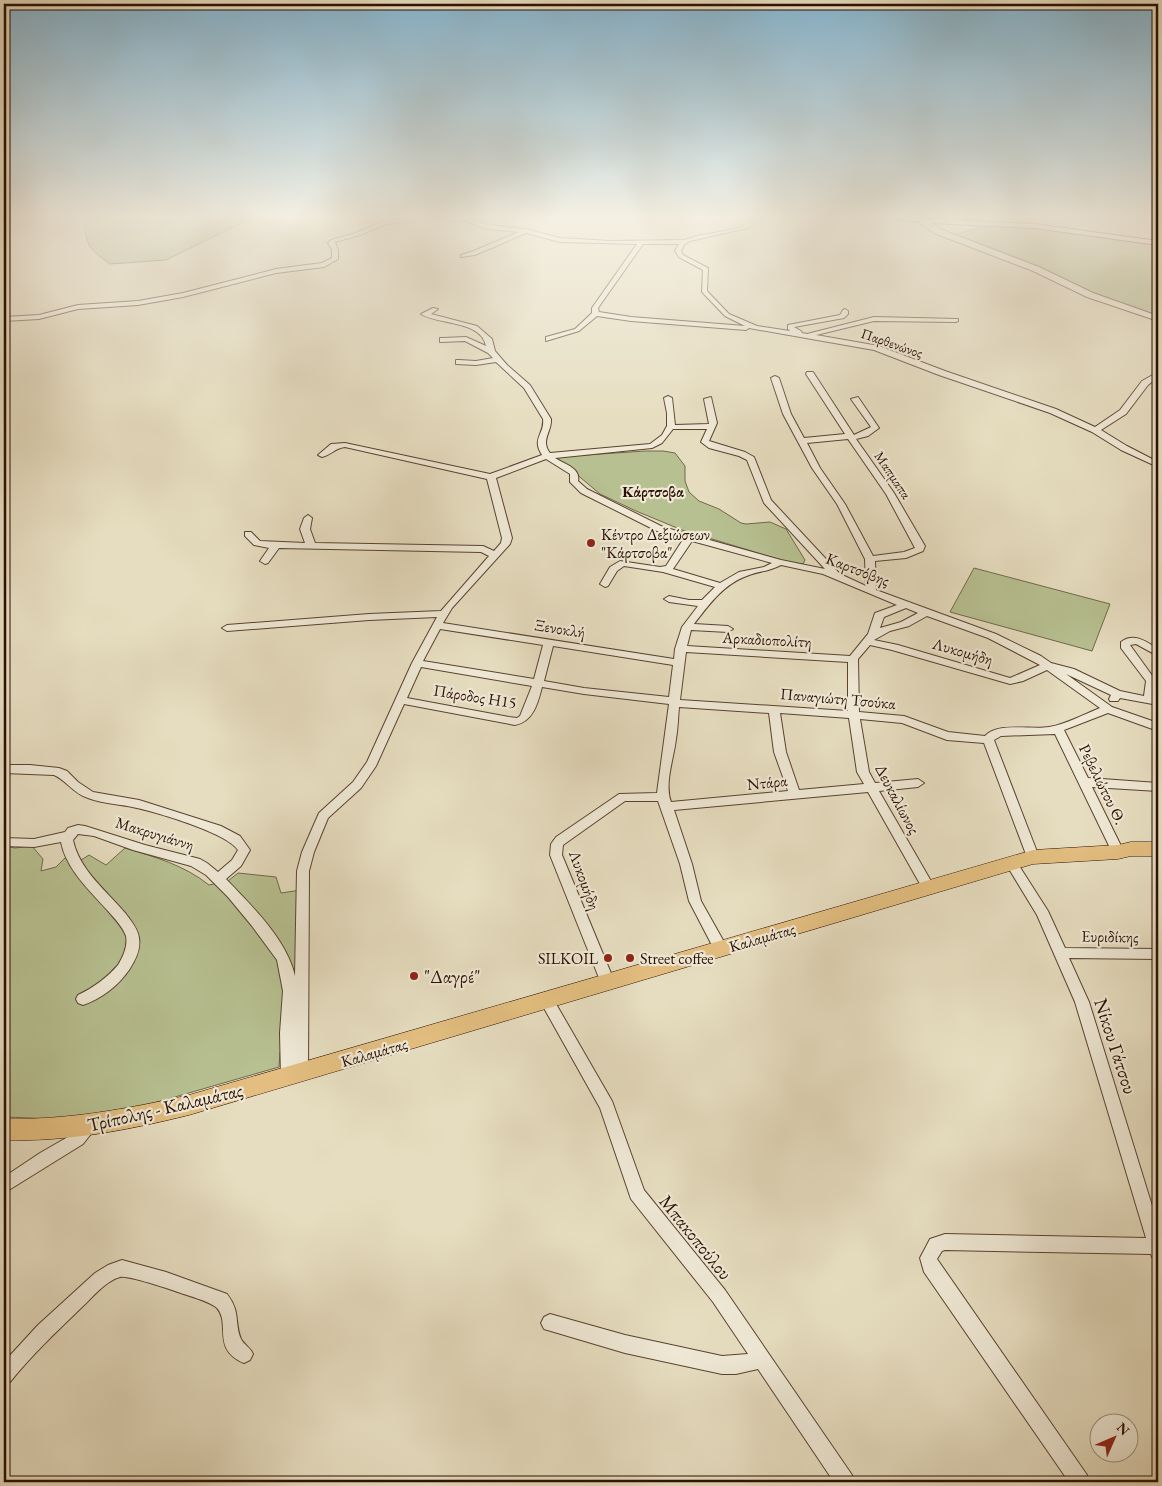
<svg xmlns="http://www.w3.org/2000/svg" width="1162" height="1486" font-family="'EB Garamond',serif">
<rect width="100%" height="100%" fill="#e6ddc0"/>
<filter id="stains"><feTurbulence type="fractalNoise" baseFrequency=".004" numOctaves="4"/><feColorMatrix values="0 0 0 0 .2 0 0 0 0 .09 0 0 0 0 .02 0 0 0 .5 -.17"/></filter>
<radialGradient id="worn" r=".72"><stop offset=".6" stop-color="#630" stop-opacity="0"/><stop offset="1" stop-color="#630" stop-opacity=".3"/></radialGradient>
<!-- green -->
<g fill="#b7c091" stroke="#716848">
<path d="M85,217H254L166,260L110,264C89,249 84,244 85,217Z"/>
<polygon points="930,217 988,217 969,218 966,221 1001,222 1004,226 1033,227 1158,244 1158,317 1099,297 953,235 981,227 982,225"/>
<polygon points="645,451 663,451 675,453 685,466 685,481 689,492 699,501 719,509 741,523 746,524 770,522 786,529 805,560 803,564 788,562 682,530 636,511 600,494 556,457"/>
<polygon points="974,568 1110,604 1092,651 950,612"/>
<path d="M4,846L15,848L32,846L43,859L41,871L56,867L67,856L73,865L89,855L106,865L125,848C155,857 184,865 209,885L228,881L238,873L276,877L281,893L301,890L297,1041L280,1052L279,1067L147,1105L59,1119L4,1117Z"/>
</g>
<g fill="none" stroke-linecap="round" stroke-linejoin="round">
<defs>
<g id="minor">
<polygon points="414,217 432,217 386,224 360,235 335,242 338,250 338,259 324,267 276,273 183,297 138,305 78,309 39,319 4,321 4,317 39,315 78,305 138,301 183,293 276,269 322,263 332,258 332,250 328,243 331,240 356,233 383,221"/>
<path d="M433,217H466L488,225L525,229L560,238L610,241L684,240L697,236L735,229L752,222L758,217H765L748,228L690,241L684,245L681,251L683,255L708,268L707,291L729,314L757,326L790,331L788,329V325L840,315L843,310L845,309L848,311V314L844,318L794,327L801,331L802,333L807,334L874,317L958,319V321L956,322L874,321L816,335L879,346L945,371L1056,409L1095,427L1120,410L1142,381L1158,372V377L1148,385L1126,414L1101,430L1127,446L1158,462V467L1121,450L1092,432L1050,413L939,375L874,350L749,328L746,330L631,321L597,316L579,331L546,341V337L575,329L592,313V308L637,244L560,242L526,233L475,255L461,257V255L471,252L519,232L487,229L465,221L436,219ZM643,244H679L675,251L679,257L703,270L702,292L725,316L745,326L631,317L599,312L598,308Z"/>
<path d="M433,308L438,309L431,314L477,326L492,339L495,351L507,365L530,385L551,419C552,432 540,440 550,453L650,444L662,435L667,426V413L664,398L668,396L672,398L675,425L709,424L704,399L711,397L717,423L709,441L745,452L754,457L771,500L840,574L866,586L865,559L837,504L812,468L783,414L771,378L775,376L779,378L791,414L804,438L845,434L806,374L807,372H813L854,435L871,427L851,399L858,397L879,428L868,436L856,439L894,493L925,546L923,551L906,558L875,561L876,590L996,634L1041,656L1051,663L1074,669L1120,691L1144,696L1146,681L1121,648V642C1134,632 1147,642 1158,649V656L1136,644L1130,645L1156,681L1155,698L1158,699V705L1120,698L1118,701H1110L1109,699L1111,695L1066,674L1112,707L1158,723V731L1108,713L1064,730L1088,778L1158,783V791L1092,787L1124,852L1122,855H1114L1112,852L1055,734L1001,736L994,740L1039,857L1037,860H1029L1027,857L984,743L947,740L902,723L860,719L869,772L875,783L918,779L924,783L918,787L879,791L935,888L934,891H924L868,792L674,810L692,864L701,901L728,949L726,953L721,954L716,953L689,901L680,864L658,801H625L563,845L562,855L615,983L613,987L608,988L603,987L601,983L550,855L551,844L556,837L619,794L657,793L669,704L584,694L542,687C538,703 533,722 515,725L404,704L376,766L361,788L328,818L314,852L309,871L308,1073L306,1077L301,1079L295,1076L293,1081L288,1083L283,1081L281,1077L280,1033L283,991L277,960L252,926L228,897L206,875L191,866L133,850L94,836L78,834L73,840C79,870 107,891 126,914C131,921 138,929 139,938C141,950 135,961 129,970C118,986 101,999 83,1005L78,1003L76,999L78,995C93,988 107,978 118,965C123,957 128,946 126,936C123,927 114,918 108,911C90,891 66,869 61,842L34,847L4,846V838L34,839L65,832L68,828L78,825L85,826L145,845L200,859L207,863L218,872L232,860L238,850C227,833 159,813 137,808C121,804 103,804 88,798C74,794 66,780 54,775L4,773V765H30L59,768L67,771L78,782L93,792L139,800L221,826L240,836L250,850L241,866L226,879C251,905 287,940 295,976L297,871L302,852L319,813L353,782L367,762L412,663L437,617L369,620L227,631L222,628L227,625L369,614L441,611L489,556L481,552L279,548L268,563L265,564L260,561L269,548L254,545L245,536V532H251L260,541L305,543L300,529L304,518L308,515L312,518L310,529L315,543L483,546L494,551L501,543L502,538L487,479L345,447C335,448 331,455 322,457L318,455L331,444L345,443L490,474L542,455C531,438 545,434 543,419L524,388L496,362L476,365L456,364V360H459L476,361L493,358L488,353L465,341L440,342V338H443L466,337L486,346C481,320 438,325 421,314ZM673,429H707L701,442L709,448L739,456L747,460L764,503L825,569L781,560L663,527L587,489L578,481C581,468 564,464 555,458L652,448L662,443ZM848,439L886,494L915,548L904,552L873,556L845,504L820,468L807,443ZM546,459L570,474V482L581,493L657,531L684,538L666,566L660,567L620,561L610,567L600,584L605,587L608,586L617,571L624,566L663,572L715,587L702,600H689L669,596L664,599L669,602L698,606L682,627L675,649L674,659L443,623L452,608L510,544L512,538L496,478ZM692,541L772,563L764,567L739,572L720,583L673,569ZM781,565L823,574L897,605L875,613L868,634L850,656L687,646L691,630L728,632L733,629L728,626L694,624C708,606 722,586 744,577C757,571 768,572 781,565ZM906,608L918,613L901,622L880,628L884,617ZM927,616L988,638L1040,665L1010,678L898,645L874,640L890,631L909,626ZM440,629L543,645L534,679L423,661ZM870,645L892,650L1010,684L1023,681L1047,670L1100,708C1085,714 1064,725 1049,727C1032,730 997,722 985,736L948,732L904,716L859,712L858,659ZM553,646L673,665L669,697L584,688L544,681ZM686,652L848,662V711L680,700ZM421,667L532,686L520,716L517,718L509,717L407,698ZM679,707L769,713L774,752L788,791L671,802C664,783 674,758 676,739C678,728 678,717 679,707ZM780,713L849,718L857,772L864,784L799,790L786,752Z"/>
<polygon points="1012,859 1016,861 1048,911 1065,948 1158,949 1158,959 1069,958 1089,1002 1158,1225 1158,1259 1152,1257 1151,1254 945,1250 942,1251 937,1259 1087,1475 1089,1482 1069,1482 924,1272 920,1258 930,1239 945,1234 1146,1238 1075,1002 1037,915 1006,864 1008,861"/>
<polygon points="547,995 552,997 612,1101 644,1190 725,1290 852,1475 854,1482 834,1482 758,1369 736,1374 722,1374 625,1353 544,1329 541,1323 544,1317 550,1314 625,1335 722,1356 748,1354 713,1302 631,1199 600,1108 540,1001 542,997"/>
<polygon points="90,1118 95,1120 98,1125 83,1144 4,1193 4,1177 40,1153 73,1134 85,1120"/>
<path d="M122,1260L166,1272L227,1294C241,1312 234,1322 241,1339C244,1345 250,1347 253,1354L250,1360L244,1363C211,1349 231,1324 217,1308C210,1301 185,1295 175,1291C166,1288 127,1275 120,1277C105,1281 92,1298 81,1308C56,1332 32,1355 10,1382L4,1385V1362L38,1325L95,1273L108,1265Z"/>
</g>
<polygon id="tertiary" points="920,219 926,219 940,229 1039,267 1093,293 1158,316 1158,321 1087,297 1033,271 934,233 920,223"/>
<polygon id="secondary" points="891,217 1034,224 1158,241 1158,245 1034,228 931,223 895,219"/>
<path id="primary" d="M1131,842H1158V856H1131L1118,859L1033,864L189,1115C128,1130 67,1142 4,1140V1119C67,1120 128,1109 189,1095L1033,850L1118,845Z"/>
</defs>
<!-- minor casing -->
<use href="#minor" stroke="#5a4230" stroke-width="2"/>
<!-- tertiary casing -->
<use href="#tertiary" stroke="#5a4230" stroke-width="2"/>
<!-- secondary casing -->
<use href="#secondary" stroke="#2b0f00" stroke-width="2"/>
<!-- primary casing -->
<use href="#primary" stroke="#2b0f00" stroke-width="1"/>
<!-- minor -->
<use href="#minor" fill="#efe9d6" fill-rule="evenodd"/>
<!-- tertiary -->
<use href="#tertiary" fill="#efe9d6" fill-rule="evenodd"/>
<!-- secondary -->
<use href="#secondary" fill="#efe9d6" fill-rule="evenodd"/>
<!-- primary -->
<use href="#primary" fill="#e3be80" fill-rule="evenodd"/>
</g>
<!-- sky -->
<linearGradient id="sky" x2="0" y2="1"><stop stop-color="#87b7d2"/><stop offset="0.51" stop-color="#f4f0e3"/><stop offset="1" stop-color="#f4f0e3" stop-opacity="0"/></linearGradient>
<rect width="1162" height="425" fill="url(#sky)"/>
<!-- markers -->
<g fill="#8f2418" stroke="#efe9d6" stroke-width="2">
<circle cx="591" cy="543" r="5"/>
<circle cx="608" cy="958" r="5"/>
<circle cx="630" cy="958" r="5"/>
<circle cx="414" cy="976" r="5"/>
</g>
<g text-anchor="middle" stroke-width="4.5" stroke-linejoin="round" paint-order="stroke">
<!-- far-street labels -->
<g font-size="14" fill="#2b0f00" stroke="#efe9d6">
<text transform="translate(892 343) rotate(19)" y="5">Παρθενώνος</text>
<text transform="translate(893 475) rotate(56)" y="5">Μαπμαπα</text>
</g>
<!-- far-neighbourhood labels -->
<g font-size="15" font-weight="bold" fill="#2b0f00" stroke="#efe9d6">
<text x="653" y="497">Κάρτσοβα</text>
</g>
<!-- poi labels -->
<g font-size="16" fill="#2b0f00" stroke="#efe9d6" text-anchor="start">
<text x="601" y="540">Κέντρο Δεξιώσεων<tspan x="601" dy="18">"Κάρτσοβα"</tspan></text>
<text x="598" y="964" text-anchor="end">SILKOIL</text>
<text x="640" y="964">Street coffee</text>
</g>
<!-- street labels -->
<g font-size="16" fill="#2b0f00" stroke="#efe9d6">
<text transform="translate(858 569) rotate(21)" y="6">Καρτσόβης</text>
<text transform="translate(560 628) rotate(9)" y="6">Ξενοκλή</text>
<text transform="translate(767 639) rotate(3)" y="6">Αρκαδιοπολίτη</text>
<text transform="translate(963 651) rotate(16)" y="6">Λυκομήδη</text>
<text transform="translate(475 696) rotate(9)" y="6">Πάροδος Η15</text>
<text transform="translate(838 698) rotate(5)" y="6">Παναγιώτη Τσούκα</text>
<text transform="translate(767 782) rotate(-6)" y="6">Ντάρα</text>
<text transform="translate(1103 784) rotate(64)" y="6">Ρεβελιώτου Θ.</text>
<text transform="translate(898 799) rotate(62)" y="6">Δευκαλίωνος</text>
<text transform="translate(155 833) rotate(17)" y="6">Μακρυγιάννη</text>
<text transform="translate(585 880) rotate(70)" y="6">Λυκομήδη</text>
<text transform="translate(1110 936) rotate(1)" y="6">Ευριδίκης</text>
<text transform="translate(762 937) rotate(-16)" y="6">Καλαμάτας</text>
<text transform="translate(374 1052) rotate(-16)" y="6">Καλαμάτας</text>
</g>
<!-- near-poi labels -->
<g font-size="19" fill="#2b0f00" stroke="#efe9d6" text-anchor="start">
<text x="424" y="983">"Δαγρέ"</text>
</g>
<!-- near-street labels -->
<g font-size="19" fill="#2b0f00" stroke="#efe9d6">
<text transform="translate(1116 1046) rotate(72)" y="7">Νίκου Γάτσου</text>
<text transform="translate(165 1107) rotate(-13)" y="7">Τρίπολης - Καλαμάτας</text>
<text transform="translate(696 1237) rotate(51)" y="7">Μπακοπούλου</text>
</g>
</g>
<!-- margin -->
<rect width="1162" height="1486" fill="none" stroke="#e6ddc0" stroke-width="20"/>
<rect x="5" y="5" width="1152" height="1476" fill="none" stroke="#2b0f00" stroke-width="2.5"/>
<rect x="10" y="10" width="1142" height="1466" fill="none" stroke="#2b0f00"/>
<!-- north arrow -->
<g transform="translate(1114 1438) rotate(45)"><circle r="24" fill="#efe9d6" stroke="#a19280"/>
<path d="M0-4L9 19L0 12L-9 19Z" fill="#8f2418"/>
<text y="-8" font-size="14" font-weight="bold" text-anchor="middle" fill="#2b0f00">N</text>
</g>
<rect width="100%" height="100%" filter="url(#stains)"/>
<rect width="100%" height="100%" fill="url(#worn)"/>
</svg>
